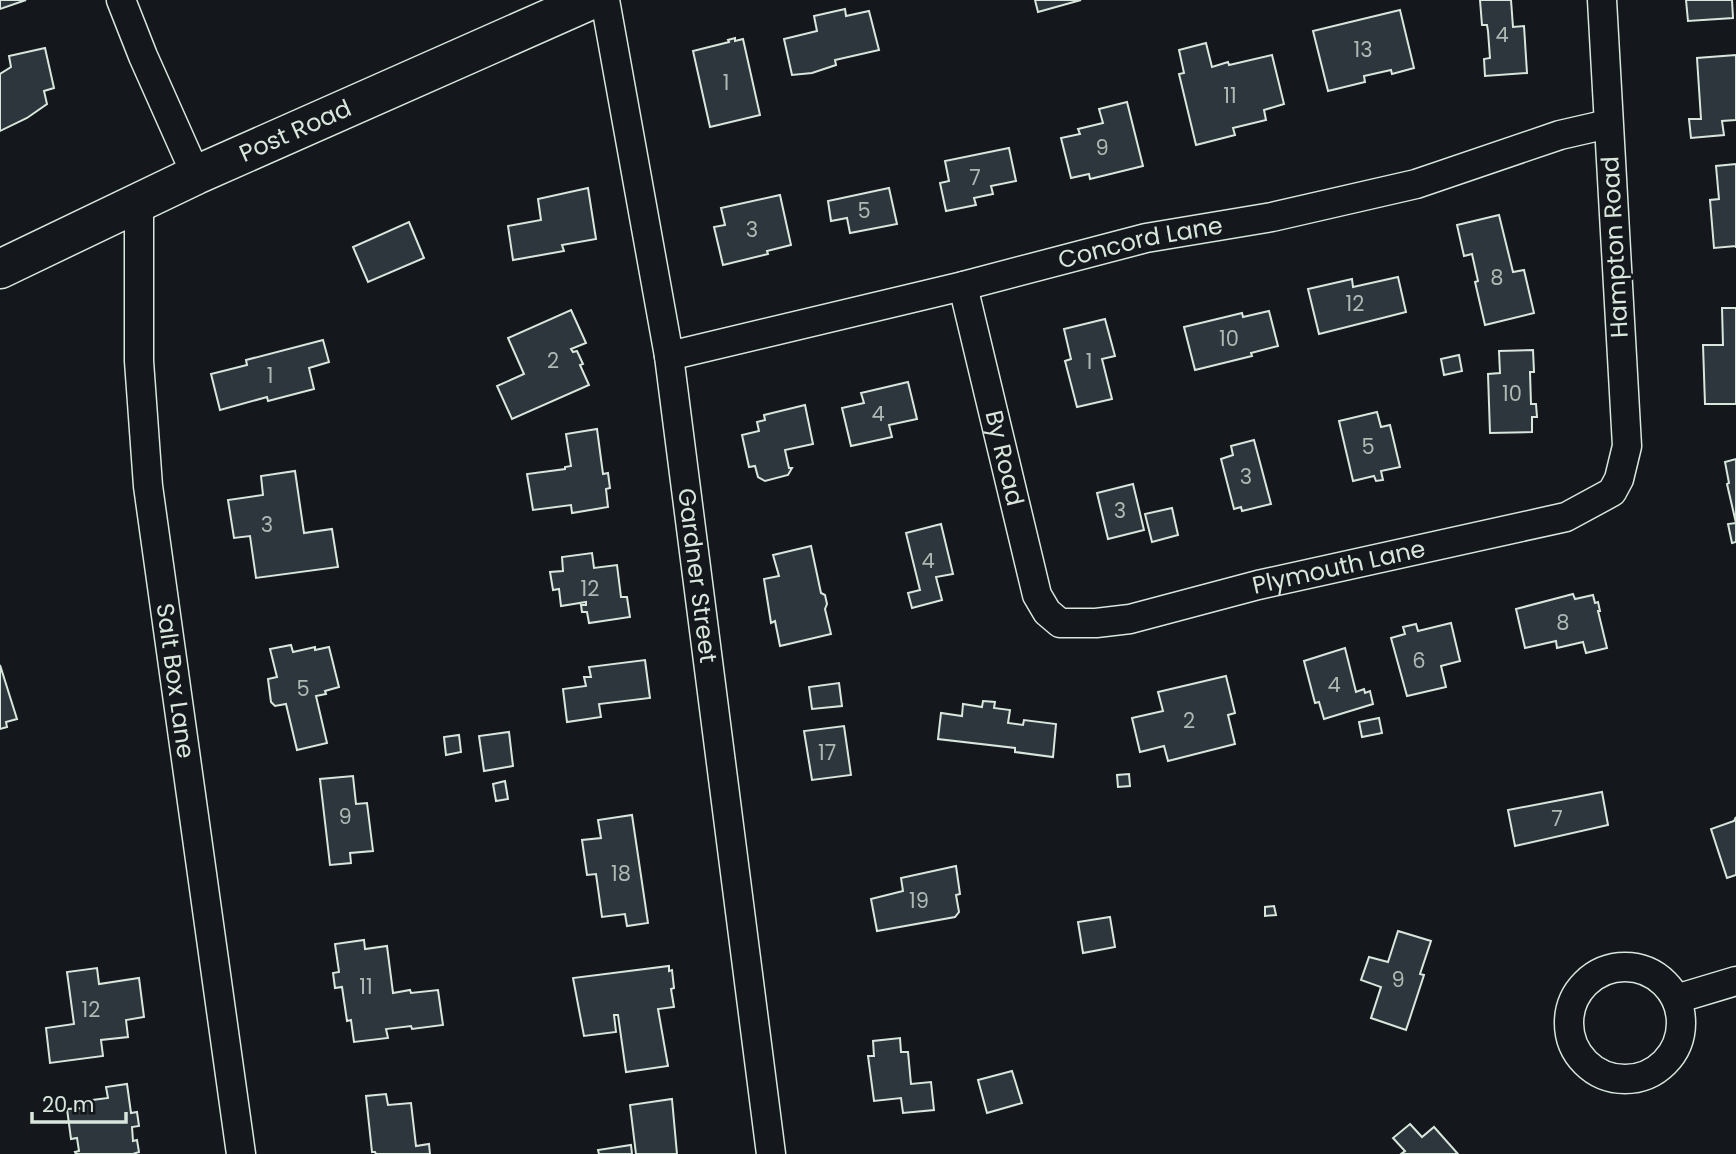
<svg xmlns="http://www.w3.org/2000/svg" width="1736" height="1154" font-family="Poppins,sans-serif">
<rect width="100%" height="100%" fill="#14181c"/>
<!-- building -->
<g fill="#2c363c" stroke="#d8e6dc" stroke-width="2">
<polygon points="0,0 26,0 0,9"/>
<polygon points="1035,0 1081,0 1038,12"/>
<polygon points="1480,0 1511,0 1513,27 1524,26 1527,73 1485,76 1484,59 1490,58 1488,31 1487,25 1482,25"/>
<polygon points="1686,0 1732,0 1733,18 1688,21"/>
<polygon points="845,9 846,16 869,11 879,50 835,60 836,65 812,73 792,75 784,39 817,31 814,16"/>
<polygon points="1400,10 1414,68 1392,74 1391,70 1364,76 1365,82 1328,91 1313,31"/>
<polygon points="735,38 735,41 743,39 760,115 710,127 693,51 729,42 728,40"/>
<polygon points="1206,43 1212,67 1228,62 1229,65 1272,55 1284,104 1264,110 1266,120 1233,128 1235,135 1196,145 1179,74 1184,73 1179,50"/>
<polygon points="45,48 54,88 44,91 47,104 27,118 0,131 0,74 11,67 9,56"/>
<polygon points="1736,55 1736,120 1722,121 1724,135 1691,138 1689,119 1701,119 1697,58"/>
<polygon points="1127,102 1143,166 1090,179 1089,174 1071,178 1061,138 1080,134 1078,129 1103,123 1099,109"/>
<polygon points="1009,148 1016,181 991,186 993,194 974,198 976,205 946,211 940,183 949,181 945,161"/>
<polygon points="1736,164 1736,248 1736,246 1714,248 1710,200 1719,199 1716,166"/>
<polygon points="588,188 596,239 562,245 564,251 513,260 508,226 541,220 538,199"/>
<polygon points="889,188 897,224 850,233 847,218 831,221 828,201"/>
<polygon points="780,195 791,245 767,251 768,254 723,265 714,227 725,225 721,208"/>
<polygon points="1499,215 1513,272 1524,270 1534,313 1485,325 1475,282 1478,281 1472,254 1464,256 1457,225"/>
<polygon points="409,222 424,258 368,282 353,247"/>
<polygon points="1398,277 1406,312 1319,334 1308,289 1352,279 1353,287"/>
<polygon points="1722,308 1736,308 1736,404 1705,404 1703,345 1723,345"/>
<polygon points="571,310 586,343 571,349 573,352 577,351 583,364 580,365 589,385 512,419 497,386 524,374 508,338"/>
<polygon points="1269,311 1278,346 1251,353 1252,356 1195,370 1184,327 1242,313 1243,317"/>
<polygon points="1105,319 1115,356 1102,359 1112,399 1077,407 1065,361 1071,359 1064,329"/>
<polygon points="323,340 329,362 309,368 314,389 268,401 267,397 220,410 211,374 247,365 246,360"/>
<polygon points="1533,350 1534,372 1530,372 1531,404 1536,404 1537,417 1532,417 1532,432 1490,433 1488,374 1500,373 1499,351"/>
<polygon points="1459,355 1462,371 1444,375 1441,359"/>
<polygon points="908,382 917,419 889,425 892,437 851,446 842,408 864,403 861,393"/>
<polygon points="805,405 813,444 785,450 789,468 792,468 788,475 765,481 758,477 755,466 749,467 742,435 759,431 757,422 765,420 764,415"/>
<polygon points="1377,412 1381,427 1390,425 1400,467 1381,471 1383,480 1376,481 1374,476 1353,481 1339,421"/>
<polygon points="597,429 603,474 608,473 610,488 606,489 608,507 572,513 571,505 533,510 527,474 565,469 565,467 571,466 566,434"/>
<polygon points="1254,440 1271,504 1242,511 1241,507 1234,509 1221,459 1233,455 1231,446"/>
<polygon points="1736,459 1736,542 1732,543 1728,524 1736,523 1727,484 1729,483 1725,462"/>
<polygon points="295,471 304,533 332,529 338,567 256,578 250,536 234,538 228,500 263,495 261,476"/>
<polygon points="1133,484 1144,530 1108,539 1097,493"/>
<polygon points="1172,508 1178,535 1152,542 1145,514"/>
<polygon points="941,524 953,574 936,577 942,600 912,608 908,593 920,590 906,533"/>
<polygon points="811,546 821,593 825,595 827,604 825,609 831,634 780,646 775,621 771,623 764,579 779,576 773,555"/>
<polygon points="592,553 594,568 617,565 621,597 627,597 630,617 589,623 587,612 582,612 581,605 586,605 586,602 561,606 559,589 553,590 550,572 563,571 562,557"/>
<polygon points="1573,594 1575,599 1593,595 1595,603 1598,602 1600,611 1598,611 1607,648 1586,653 1583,642 1557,648 1556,641 1525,648 1516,609"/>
<polygon points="1451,623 1460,661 1441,666 1446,687 1407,696 1391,638 1405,634 1403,627 1416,624 1418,631"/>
<polygon points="291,645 293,652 315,647 315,650 329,647 339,687 325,691 326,694 316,696 327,743 297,750 286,704 275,706 271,702 268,679 277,677 270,649"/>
<polygon points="1345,648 1356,692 1364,689 1365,693 1370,691 1373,704 1324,719 1319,702 1315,703 1304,661"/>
<polygon points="645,660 650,698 599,704 601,717 567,722 563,689 586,686 584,677 591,677 589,667"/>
<polygon points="0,665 17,719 6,722 7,727 0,729"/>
<polygon points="1226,676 1235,713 1228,715 1235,744 1168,761 1164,746 1140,752 1132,718 1163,711 1158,692"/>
<polygon points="839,683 842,706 812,709 809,687"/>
<polygon points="983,701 995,702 994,708 1010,710 1008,723 1023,725 1024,720 1056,724 1053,757 1015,752 1015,748 938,739 941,713 962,716 963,704 982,707"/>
<polygon points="1379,718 1382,733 1362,737 1359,722"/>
<polygon points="844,726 851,775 812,780 804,731"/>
<polygon points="509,732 513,766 484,771 479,736"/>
<polygon points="459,735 461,752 446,755 444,737"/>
<polygon points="1129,774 1130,786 1118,787 1117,775"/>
<polygon points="353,776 356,804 367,803 373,851 350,853 351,863 330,865 320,779"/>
<polygon points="505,781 508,799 496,801 493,784"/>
<polygon points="1602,792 1608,825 1515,846 1508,810"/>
<polygon points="632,815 648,923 627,926 625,914 602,917 596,874 587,875 582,840 601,838 598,820"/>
<polygon points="1736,817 1736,875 1727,878 1711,829 1734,821"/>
<polygon points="956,866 960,894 956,895 959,912 955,917 877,931 871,899 903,891 901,878"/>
<polygon points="1274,906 1276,915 1265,916 1265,907"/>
<polygon points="1110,917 1115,947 1083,953 1078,922"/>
<polygon points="1398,931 1431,941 1420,974 1424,975 1406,1030 1371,1018 1381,987 1361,980 1369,957 1388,962"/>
<polygon points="364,940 365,949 387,946 393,993 410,990 411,993 438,990 443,1025 412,1029 411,1026 386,1029 388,1038 354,1042 351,1020 347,1021 342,987 335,988 333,973 339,972 335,944"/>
<polygon points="669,966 669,971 672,970 674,988 671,989 674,1007 658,1009 668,1066 626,1072 618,1015 614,1015 616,1032 584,1036 573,978"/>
<polygon points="97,968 99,984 139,978 144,1017 126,1020 128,1037 101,1040 103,1056 50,1063 46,1028 74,1024 67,972"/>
<polygon points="900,1038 901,1052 908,1052 911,1084 931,1082 934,1110 903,1113 901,1098 874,1101 868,1056 874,1056 873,1041"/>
<polygon points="1012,1071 1022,1103 987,1113 978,1080"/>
<polygon points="127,1084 131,1113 137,1112 139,1126 132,1127 133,1141 137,1140 139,1152 133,1154 76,1154 75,1152 79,1151 77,1138 71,1139 67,1109 85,1108 85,1101 108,1098 106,1087"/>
<polygon points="386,1094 388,1105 411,1103 416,1146 429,1144 430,1154 376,1154 375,1152 372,1152 366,1096"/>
<polygon points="672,1099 677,1154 636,1154 630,1105"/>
<polygon points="1410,1124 1422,1137 1434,1127 1458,1154 1401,1154 1405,1151 1393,1138"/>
<polygon points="631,1145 632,1154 599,1154 598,1150"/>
</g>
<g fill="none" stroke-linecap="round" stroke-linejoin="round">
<defs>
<g id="street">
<polyline points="121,0 143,56 196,175"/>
<path id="s1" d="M605,0L669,356L771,1154"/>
<path id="s2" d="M139,203V361L148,486L241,1154"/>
<path id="s3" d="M963,286L1037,595L1047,612L1060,623H1096L1130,619L1258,585L1566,517L1612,492L1619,479L1627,446L1602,0"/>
<path id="s4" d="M669,356L963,286L1146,238L1272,217L1416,184L1560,135L1608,124"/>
<circle cx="1625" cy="1023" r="56"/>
<polyline points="1676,999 1736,981"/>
</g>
<g id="primary">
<path id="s5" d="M0,269L196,175L591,0"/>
</g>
</defs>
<!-- street casing -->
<use href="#street" stroke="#d8e6dc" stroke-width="31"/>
<!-- primary casing -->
<use href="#primary" stroke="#d8e6dc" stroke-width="41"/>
<!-- street -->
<use href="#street" stroke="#14181c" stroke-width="28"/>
<!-- primary -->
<use href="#primary" stroke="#14181c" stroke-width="38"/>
</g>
<g text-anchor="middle" stroke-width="5" stroke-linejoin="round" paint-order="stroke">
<!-- number labels -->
<g font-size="21" fill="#adbab4">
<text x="1502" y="42">4</text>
<text x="1363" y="57">13</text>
<text x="726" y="90">1</text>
<text x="1230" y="103">11</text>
<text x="1102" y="155">9</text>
<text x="975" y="185">7</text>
<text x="864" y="218">5</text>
<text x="752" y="237">3</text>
<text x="1497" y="285">8</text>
<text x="1355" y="311">12</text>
<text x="1229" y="346">10</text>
<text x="553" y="368">2</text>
<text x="1089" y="369">1</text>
<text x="270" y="383">1</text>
<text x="1512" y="401">10</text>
<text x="878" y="421">4</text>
<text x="1368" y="454">5</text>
<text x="1246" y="484">3</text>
<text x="1120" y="518">3</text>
<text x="267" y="532">3</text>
<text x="928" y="568">4</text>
<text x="590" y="596">12</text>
<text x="1563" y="630">8</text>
<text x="1419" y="668">6</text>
<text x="1334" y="692">4</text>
<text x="303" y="696">5</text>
<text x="1189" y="728">2</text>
<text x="827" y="760">17</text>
<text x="345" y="824">9</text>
<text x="1557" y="826">7</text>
<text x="621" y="881">18</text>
<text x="919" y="908">19</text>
<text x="1398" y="987">9</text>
<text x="366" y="994">11</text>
<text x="91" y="1017">12</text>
</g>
<!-- street labels -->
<g font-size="24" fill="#d8e6dc" stroke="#14181c">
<text dy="8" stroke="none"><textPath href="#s5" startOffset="326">Post Road</textPath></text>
<text dy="8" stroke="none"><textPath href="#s4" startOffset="485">Concord Lane</textPath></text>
<text transform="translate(1615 247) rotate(-93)" y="8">Hampton Road</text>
<text dy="8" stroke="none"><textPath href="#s3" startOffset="177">By Road</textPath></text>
<text dy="8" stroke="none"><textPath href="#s3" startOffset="640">Plymouth Lane</textPath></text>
<text dy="8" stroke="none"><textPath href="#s1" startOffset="583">Gardner Street</textPath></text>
<text dy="8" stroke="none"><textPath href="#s2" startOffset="480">Salt Box Lane</textPath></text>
</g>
</g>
<!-- scale -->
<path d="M32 1112v10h94v-10" fill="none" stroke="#d8e6dc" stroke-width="3.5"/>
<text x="42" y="1112" font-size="21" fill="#d8e6dc" stroke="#14181c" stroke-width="5" paint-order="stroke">20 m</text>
</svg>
